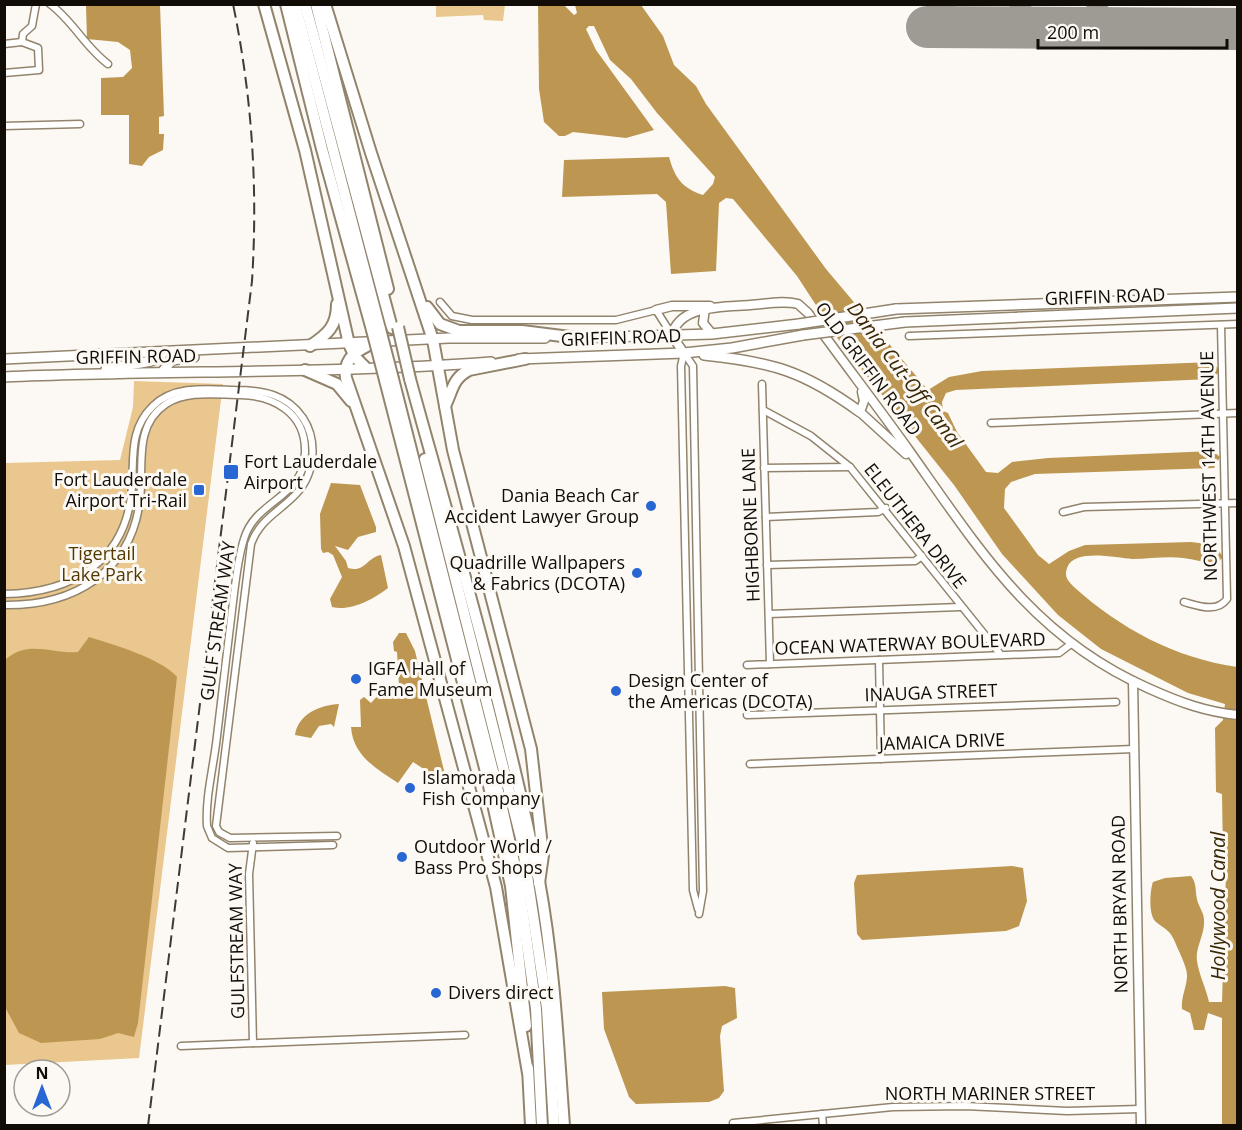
<svg xmlns="http://www.w3.org/2000/svg" width="1242" height="1130" font-family="'Open Sans',sans-serif">
<rect width="100%" height="100%" fill="#fcf9f4"/>
<!-- green -->
<g fill="#e9c78e">
<polygon points="436,5 505,5 503,21 484,20 483,15 436,17"/>
<polygon points="134,381 223,384 139,1058 5,1065 5,463 120,460 133,407"/>
</g>
<!-- water -->
<g fill="#bd9751">
<polygon points="102,4 160,5 164,116 159,117 159,134 164,134 163,150 149,157 142,166 129,164 129,115 101,115 101,78 123,77 132,68 130,50 118,42 87,39 86,6"/>
<path d="M538,5H564L574,15L577,13L575,5H641L663,36L674,65L696,86L706,104L826,269L928,390L949,377L982,371L1212,362L1219,369L1218,373L1211,379L956,390L946,393L942,402L943,411L948,413L957,432L986,472L998,473L1012,462L1048,458L1213,451L1220,457L1214,468L1035,474L1011,482L1005,489L1004,508L1038,555L1049,564L1069,551L1085,545L1191,542L1215,545L1223,557L1216,564C1205,563 1194,559 1183,558C1167,556 1149,559 1132,559C1116,558 1074,548 1067,568C1064,577 1068,581 1074,587C1121,629 1175,658 1237,667V1125H1222V1018L1208,1013L1204,1030H1194L1190,1013L1182,1009C1181,997 1186,989 1187,977C1188,968 1178,950 1175,942C1170,930 1165,929 1156,922C1148,916 1150,890 1153,882L1165,878L1191,876C1197,883 1195,891 1197,899C1198,906 1204,912 1204,920C1205,935 1195,947 1197,961C1199,975 1206,988 1209,1002H1222L1226,872L1223,855L1222,794L1216,792L1215,728L1223,720L1225,704L1188,693L1101,649L1058,615L1002,554L954,485L842,345L797,276L733,199L726,198L719,203L716,271L671,274L666,202L657,194L562,197L564,160L669,157C675,178 682,188 703,195L713,184L715,177L657,113L631,79L610,60L594,26H589L586,29L596,50L654,130L626,138L573,132L565,136H559L544,122L539,89Z"/>
<path d="M331,483L360,485L376,527V532L358,537L348,550L335,546L346,561L348,568C365,573 366,558 381,555L388,588C374,599 350,612 332,607L330,599L342,577L333,555L328,552L323,553L321,549L320,514Z"/>
<path d="M399,633H406L415,651L446,779L437,781L436,777L413,762L398,783C377,769 353,756 351,727H361L360,700L364,697L371,703L381,692L374,685L399,686L397,652L394,651L393,642Z"/>
<path d="M89,637C112,644 163,659 177,677L138,1023L134,1037L118,1033L100,1039L41,1043L19,1033L5,1007V660C28,639 51,654 78,652Z"/>
<path d="M339,704L334,727L331,724L319,726L311,738L295,735C298,714 320,705 339,704Z"/>
<polygon points="1012,866 1023,868 1027,901 1019,926 1006,931 862,940 857,934 854,883 857,875"/>
<polygon points="725,986 735,988 737,1018 722,1026 720,1036 724,1091 719,1098 709,1102 636,1104 629,1097 604,1029 602,992"/>
</g>
<g fill="none" stroke-linecap="round" stroke-linejoin="round">
<!-- taxiway -->
<g stroke="#9e9a94" stroke-width="16">
<polyline points="941,4 953,16 978,27"/>
<polyline points="1017,4 1036,22 1065,27"/>
<polyline points="1094,4 1113,23 1152,28"/>
</g>
<!-- runway -->
<polyline stroke="#9e9a94" stroke-width="42" points="927,27 1238,29"/>
<defs>
<g id="street">
<path d="M50,4C73,21 85,47 108,64"/>
<polyline points="4,44 22,42"/>
<polyline points="4,73 39,70 38,48 22,42 23,34 32,26 36,4"/>
<polyline points="4,126 80,124"/>
<polyline points="440,302 452,316 472,320 616,320 656,310 672,335"/>
<polyline points="909,336 1238,324"/>
<polyline points="684,353 693,366 703,891 699,914"/>
<polyline points="684,353 681,366 693,890 698,909"/>
<polyline points="762,384 770,664"/>
<polyline points="763,410 811,436 850,467 1001,655"/>
<polyline points="991,423 1238,413"/>
<polyline points="764,468 850,467"/>
<polyline points="1063,512 1084,507 1238,503"/>
<polyline points="766,517 878,512 886,508"/>
<polyline points="767,565 915,561 922,556"/>
<path d="M4,594C73,593 127,561 132,487C134,457 129,429 153,406C174,385 207,389 235,390C262,390 287,394 303,418C318,441 315,474 296,494C279,512 260,519 251,544L216,826L219,832L230,838L337,836"/>
<path d="M1184,602C1199,606 1217,613 1227,599L1221,325"/>
<path d="M4,605C73,606 131,573 140,500C144,467 133,426 166,404C187,390 217,395 241,395C274,396 305,413 305,450C306,499 256,498 244,539C237,561 235,587 232,610C227,652 222,694 217,736C214,765 205,797 207,826L212,838L228,848L333,845"/>
<polyline points="769,614 960,607"/>
<polyline points="879,660 881,759"/>
<polyline points="747,665 1059,653 1071,644"/>
<polyline points="747,715 1116,702"/>
<polyline points="750,764 1134,749"/>
<polyline points="253,843 249,874 253,1043"/>
<polyline points="181,1046 465,1035"/>
<polyline points="822,1114 823,1126"/>
<polyline points="733,1123 893,1107 965,1106 1067,1111 1140,1109"/>
</g>
<g id="secondary">
<polyline points="705,309 703,323 712,334"/>
<polyline points="656,310 672,306 710,306"/>
<path d="M684,353L672,336C678,304 727,307 750,305C766,304 783,300 798,304L808,313C841,359 875,403 908,449C979,549 1033,638 1150,689C1179,702 1206,712 1238,715"/>
<polyline points="862,392 864,401 860,412 906,454"/>
<polyline points="1133,681 1141,1126"/>
</g>
<g id="primary">
<polyline points="896,309 1238,297"/>
<polyline points="905,322 1238,308"/>
<polyline points="571,338 712,334 799,324"/>
<path d="M704,355C772,362 804,371 860,412"/>
<polyline points="4,359 449,338 545,338"/>
<polyline points="519,359 684,353 732,348 803,335"/>
<path d="M106,369C119,365 154,363 161,357L162,352"/>
<polyline points="163,371 172,360 194,357"/>
<path d="M4,377C167,370 329,374 491,362"/>
</g>
<g id="highway">
<polyline points="264,4 305,150 349,344 355,357 365,367"/>
<polyline points="286,4 322,149 372,330"/>
<polyline points="295,4 380,329"/>
<polyline points="305,4 392,328"/>
<polyline points="316,4 388,289"/>
<polyline points="325,4 371,153 433,340 453,450 531,749 543,855 539,883"/>
<polyline points="427,307 440,324 459,331 522,331 578,338"/>
<path d="M375,342C358,350 343,357 346,378L404,546L496,887L528,1073"/>
<path d="M310,346C328,334 337,326 337,304"/>
<polyline points="305,370 337,384 351,401"/>
<polyline points="393,379 501,803 519,885 536,1009 542,1126"/>
<path d="M410,379C456,545 505,712 539,881C554,962 558,1044 564,1126"/>
<polyline points="385,380 486,772 511,886 526,1026"/>
<path d="M445,406C453,390 452,379 469,370L525,359"/>
<polyline points="425,459 522,842 547,1008 554,1126"/>
<polyline points="528,1068 531,1126"/>
</g>
</defs>
<!-- street casing -->
<use href="#street" stroke="#92846c" stroke-width="9"/>
<!-- secondary casing -->
<use href="#secondary" stroke="#92846c" stroke-width="11"/>
<!-- primary casing -->
<use href="#primary" stroke="#92846c" stroke-width="12"/>
<!-- highway casing -->
<use href="#highway" stroke="#92846c" stroke-width="14"/>
<!-- street -->
<use href="#street" stroke="#fff" stroke-width="6"/>
<!-- secondary -->
<use href="#secondary" stroke="#fff" stroke-width="8"/>
<!-- primary -->
<use href="#primary" stroke="#fff" stroke-width="9"/>
<!-- highway -->
<use href="#highway" stroke="#fff" stroke-width="10"/>
<!-- rail -->
<path stroke="#3f3a34" stroke-width="2" stroke-dasharray="12 6" stroke-linecap="butt" d="M148,1126L252,281C258,187 252,96 233,4"/>
<defs>
<g id="primary-bridge">
<polyline points="799,324 896,309"/>
<polyline points="803,335 905,322"/>
</g>
<g id="highway-bridge">
<polyline points="398,327 410,379"/>
<polyline points="380,329 393,379"/>
<polyline points="372,330 385,380"/>
</g>
</defs>
<!-- primary-bridge casing -->
<use href="#primary-bridge" stroke="#92846c" stroke-width="12" stroke-linecap="butt"/>
<!-- highway-bridge casing -->
<use href="#highway-bridge" stroke="#92846c" stroke-width="14" stroke-linecap="butt"/>
<!-- primary-bridge -->
<use href="#primary-bridge" stroke="#fff" stroke-width="9"/>
<!-- highway-bridge -->
<use href="#highway-bridge" stroke="#fff" stroke-width="10"/>
</g>
<!-- markers -->
<g fill="#2866d3" stroke="#fcf9f4" stroke-width="2">
<rect x="223" y="464" width="16" height="16" rx="3"/>
<rect x="193" y="484" width="12" height="12" rx="3"/>
<circle cx="651" cy="506" r="6"/>
<circle cx="637" cy="573" r="6"/>
<circle cx="356" cy="679" r="6"/>
<circle cx="616" cy="691" r="6"/>
<circle cx="410" cy="788" r="6"/>
<circle cx="402" cy="857" r="6"/>
<circle cx="436" cy="993" r="6"/>
</g>
<g text-anchor="middle" stroke-width="6" stroke-linejoin="round" paint-order="stroke">
<!-- street labels -->
<g font-size="18" fill="#110c05" stroke="#fcf9f4">
<text transform="translate(1105 297) rotate(-2)" y="6">GRIFFIN ROAD</text>
<text transform="translate(621 338) rotate(-2)" y="6">GRIFFIN ROAD</text>
<text transform="translate(136 357) rotate(-1)" y="6">GRIFFIN ROAD</text>
<text transform="translate(868 369) rotate(53)" y="6">OLD GRIFFIN ROAD</text>
<text transform="translate(1209 466) rotate(-91)" y="6">NORTHWEST 14TH AVENUE</text>
<text transform="translate(751 525) rotate(-92)" y="6">HIGHBORNE LANE</text>
<text transform="translate(915 526) rotate(52)" y="6">ELEUTHERA DRIVE</text>
<text transform="translate(218 621) rotate(-82)" y="6">GULF STREAM WAY</text>
<text transform="translate(910 644) rotate(-2)" y="6">OCEAN WATERWAY BOULEVARD</text>
<text transform="translate(931 693) rotate(-2)" y="6">INAUGA STREET</text>
<text transform="translate(942 742) rotate(-2)" y="6">JAMAICA DRIVE</text>
<text transform="translate(1120 904) rotate(-91)" y="6">NORTH BRYAN ROAD</text>
<text transform="translate(237 941) rotate(-91)" y="6">GULFSTREAM WAY</text>
<text x="990" y="1100">NORTH MARINER STREET</text>
</g>
<!-- poi labels -->
<g font-size="18" fill="#110c05" stroke="#fcf9f4" text-anchor="start">
<text x="244" y="468">Fort Lauderdale<tspan x="244" dy="21">Airport</tspan></text>
<text x="187" y="486" text-anchor="end">Fort Lauderdale<tspan x="187" dy="21">Airport Tri-Rail</tspan></text>
<text x="639" y="502" text-anchor="end">Dania Beach Car<tspan x="639" dy="21">Accident Lawyer Group</tspan></text>
<text x="625" y="569" text-anchor="end">Quadrille Wallpapers<tspan x="625" dy="21">&amp; Fabrics (DCOTA)</tspan></text>
<text x="368" y="675">IGFA Hall of<tspan x="368" dy="21">Fame Museum</tspan></text>
<text x="628" y="687">Design Center of<tspan x="628" dy="21">the Americas (DCOTA)</tspan></text>
<text x="422" y="784">Islamorada<tspan x="422" dy="21">Fish Company</tspan></text>
<text x="414" y="853">Outdoor World /<tspan x="414" dy="21">Bass Pro Shops</tspan></text>
<text x="448" y="999">Divers direct</text>
</g>
<!-- park labels -->
<g font-size="18" fill="#533900" stroke="#fcf9f4">
<text x="102" y="560">Tigertail<tspan x="102" dy="21">Lake Park</tspan></text>
</g>
<!-- water labels -->
<g font-size="20" font-style="italic" fill="#382808" stroke="#fcf9f4">
<text transform="translate(905 375) rotate(53)" y="7">Dania Cut-Off Canal</text>
<text transform="translate(1218 906) rotate(-90)" y="7">Hollywood Canal</text>
</g>
</g>
<!-- border -->
<rect width="1242" height="1130" fill="none" stroke="#110c05" stroke-width="12"/>
<!-- north arrow -->
<g transform="translate(42 1088)"><circle r="28" fill="#fcf9f4" stroke="#9e9a94" stroke-width="1.5"/>
<path d="M0-4.5L10 22L0 15L-10 22Z" fill="#2866d3"/>
<text y="-9" font-size="16" font-weight="bold" text-anchor="middle" fill="#110c05">N</text>
</g>
<!-- scale -->
<path d="M1038 39v9h189v-9" fill="none" stroke="#110c05" stroke-width="3"/>
<text x="1047" y="39" font-size="18" fill="#110c05" stroke="#fcf9f4" stroke-width="4.5" paint-order="stroke">200 m</text>
</svg>
